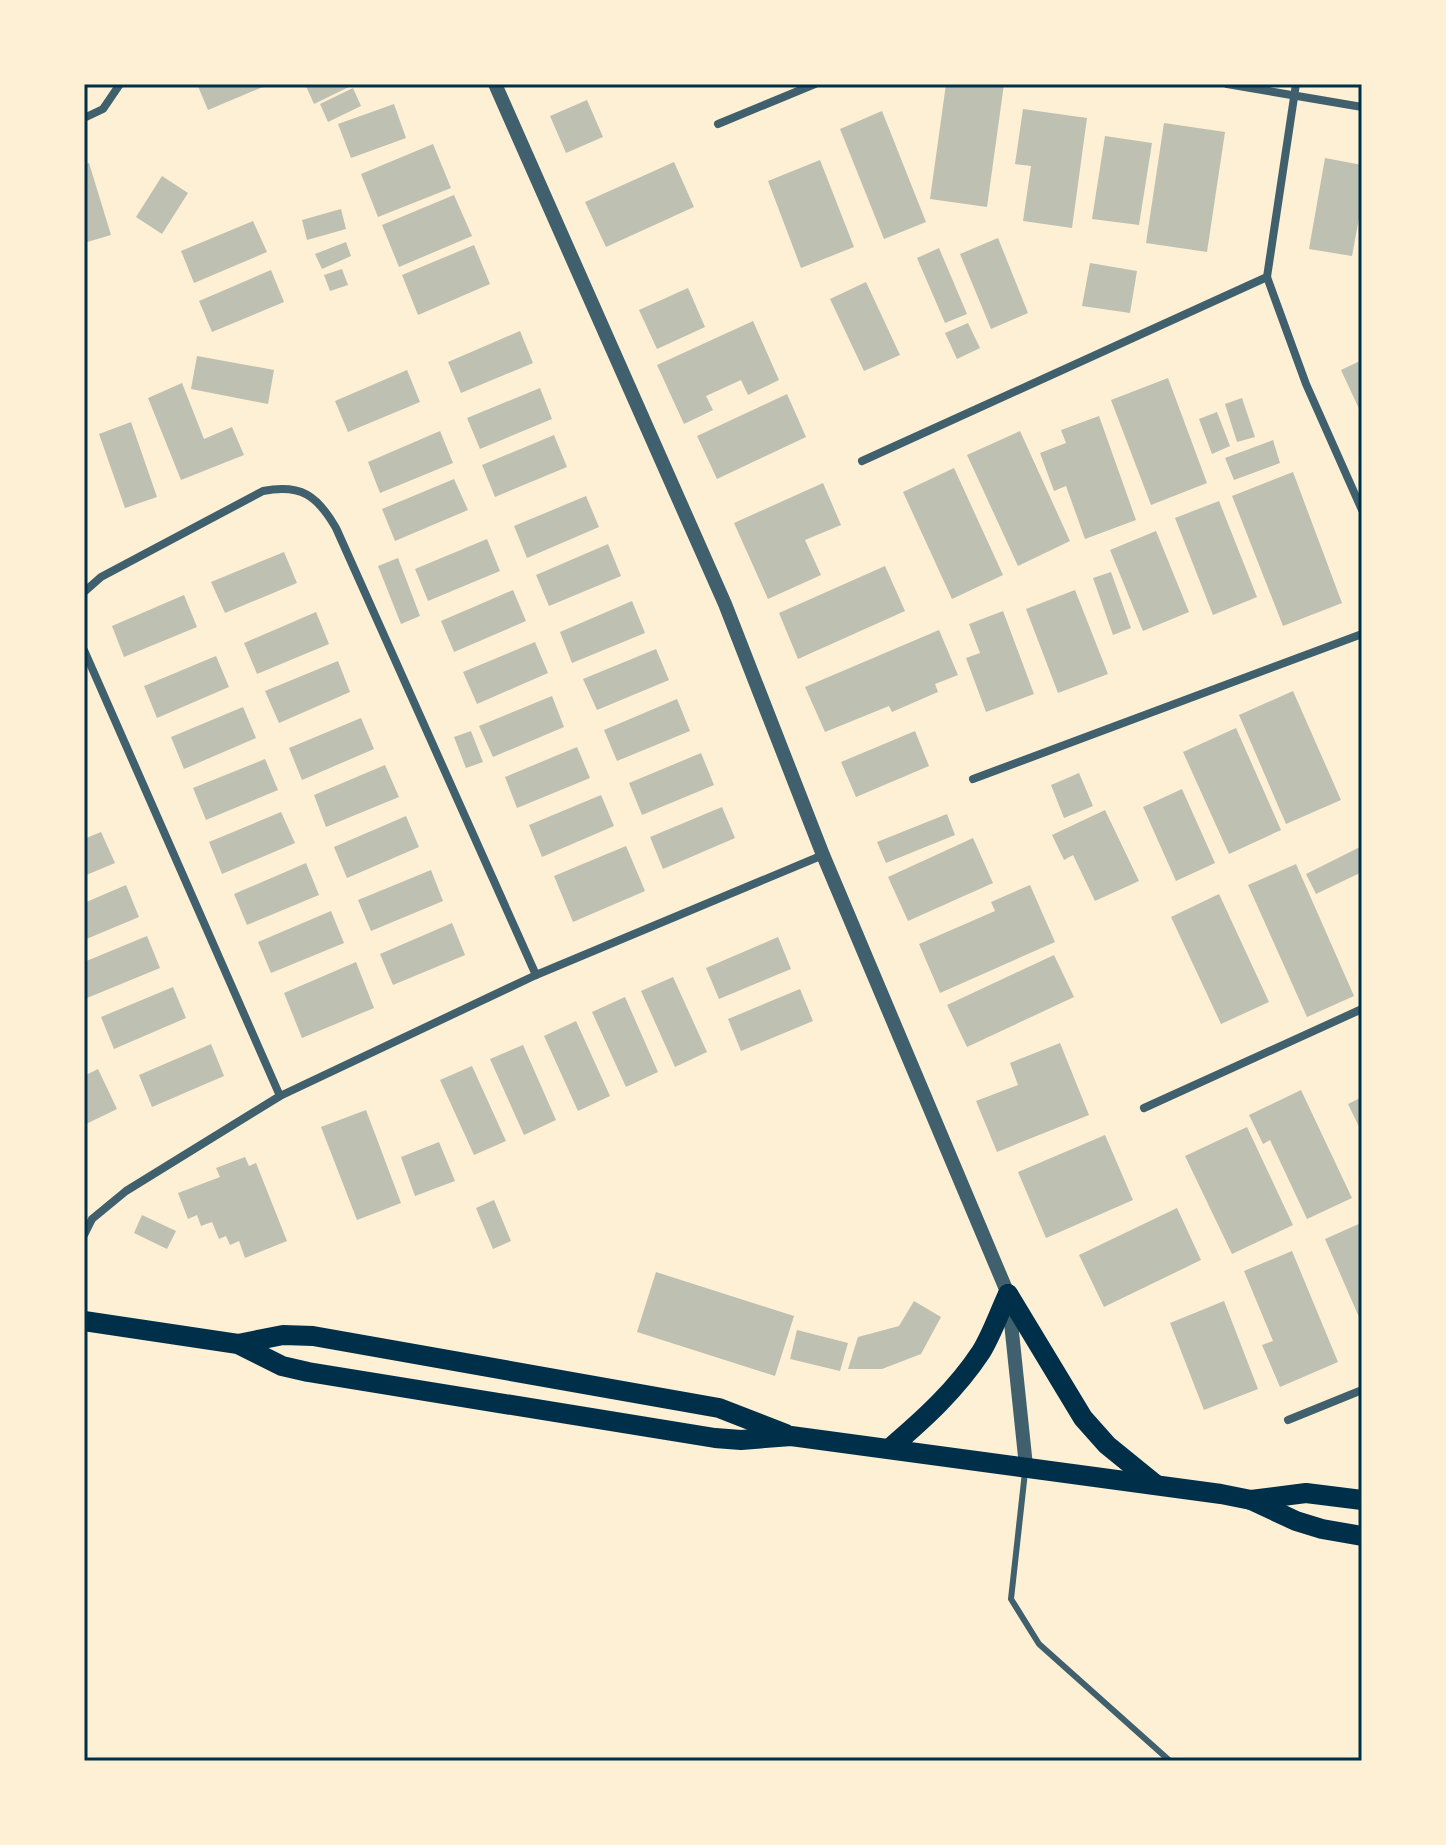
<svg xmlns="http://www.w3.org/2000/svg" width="1446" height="1845" font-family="'Public Sans',sans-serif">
<rect width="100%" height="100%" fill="#fdf0d5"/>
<!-- building -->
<g fill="#bec0b2">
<polygon points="197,84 270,84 208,110"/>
<polygon points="305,84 355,84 314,104"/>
<polygon points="946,84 1004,84 987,207 930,199"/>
<polygon points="353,88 361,106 328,122 320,104"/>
<polygon points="587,100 603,137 566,153 550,116"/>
<polygon points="394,104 406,138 351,158 338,124"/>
<polygon points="1023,109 1087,118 1072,228 1023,221 1031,166 1015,164"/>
<polygon points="882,111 926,222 884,239 840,129"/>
<polygon points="1164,123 1225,132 1207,252 1146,243"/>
<polygon points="1105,136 1152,143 1139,225 1092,219"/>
<polygon points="433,144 451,188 378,217 361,174"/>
<polygon points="1325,158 1362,165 1362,202 1352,256 1309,249"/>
<polygon points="820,160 854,247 801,268 768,181"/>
<polygon points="674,162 694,207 606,247 585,202"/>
<polygon points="89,163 111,235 84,243 84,164"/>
<polygon points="162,176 188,193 162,234 136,217"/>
<polygon points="454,195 472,236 399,267 382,225"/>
<polygon points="341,209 346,229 307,240 302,220"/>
<polygon points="253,221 267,252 194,283 181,251"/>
<polygon points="998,238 1028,313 991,329 960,254"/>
<polygon points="346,242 351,256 322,269 315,254"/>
<polygon points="474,245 490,284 418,315 402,275"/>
<polygon points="939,248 967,314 945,323 917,258"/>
<polygon points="1090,263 1137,271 1130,313 1082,306"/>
<polygon points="342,269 348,285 330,291 324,275"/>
<polygon points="271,270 284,302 212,332 199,301"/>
<polygon points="866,282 900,355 864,371 830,299"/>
<polygon points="688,288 705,327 657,349 639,310"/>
<polygon points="753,321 779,380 748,395 741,380 706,396 713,410 684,424 657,365"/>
<polygon points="968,323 980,348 957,359 945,333"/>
<polygon points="520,331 533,363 461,393 448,362"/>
<polygon points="197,356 274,370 268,404 191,389"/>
<polygon points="1362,360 1362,415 1341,370"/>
<polygon points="407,370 420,402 348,432 335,401"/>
<polygon points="1168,378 1207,483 1151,505 1111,400"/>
<polygon points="182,383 204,439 232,427 244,455 181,480 148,398"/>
<polygon points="540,388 552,419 480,449 467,418"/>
<polygon points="787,394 806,437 717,479 697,436"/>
<polygon points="1242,398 1255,437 1237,442 1225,404"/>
<polygon points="1217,412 1230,446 1212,454 1199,419"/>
<polygon points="1099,416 1136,520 1085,539 1066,486 1054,491 1040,453 1066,443 1061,430"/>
<polygon points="131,422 157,497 125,508 99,434"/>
<polygon points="440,431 453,463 380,493 368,462"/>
<polygon points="1020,431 1070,541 1018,566 967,455"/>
<polygon points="554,435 567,467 495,497 482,465"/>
<polygon points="1273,440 1280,463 1234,480 1225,458"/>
<polygon points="954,468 1003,575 952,599 903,492"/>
<polygon points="1293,472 1342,603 1283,626 1232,496"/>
<polygon points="454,479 468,510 395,541 382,509"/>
<polygon points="823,483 841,525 805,540 821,575 768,599 734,523"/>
<polygon points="586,496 599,527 527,558 514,526"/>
<polygon points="1219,501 1257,597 1213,615 1175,518"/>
<polygon points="1156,531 1189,612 1143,631 1110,550"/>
<polygon points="487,539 500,571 428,601 415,569"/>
<polygon points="608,544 621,576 549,606 536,575"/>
<polygon points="284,552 297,583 225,613 211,582"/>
<polygon points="398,558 420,616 401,624 378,566"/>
<polygon points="885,566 905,611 798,659 779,613"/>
<polygon points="1111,572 1131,628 1113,635 1093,578"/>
<polygon points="513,590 526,621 454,652 441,621"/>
<polygon points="1075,590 1108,674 1058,693 1026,609"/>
<polygon points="184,595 197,627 124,657 112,626"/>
<polygon points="632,601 645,633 572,663 560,632"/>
<polygon points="1003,611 1034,694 986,712 966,658 980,653 969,624"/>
<polygon points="316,612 329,644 257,674 244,643"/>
<polygon points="939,630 958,675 935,684 938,692 892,712 889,706 825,732 805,687"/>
<polygon points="535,642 548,673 477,704 463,672"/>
<polygon points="656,649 669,680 597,710 583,679"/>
<polygon points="216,656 229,687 157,718 144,686"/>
<polygon points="338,661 350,692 279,723 265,691"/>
<polygon points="1293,691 1341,800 1286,824 1239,715"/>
<polygon points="552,696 564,727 493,757 479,726"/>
<polygon points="677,699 690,731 617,761 604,730"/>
<polygon points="243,707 256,738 184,769 171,737"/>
<polygon points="361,718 374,749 302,780 289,748"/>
<polygon points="1236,728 1281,830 1229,854 1183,752"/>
<polygon points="471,731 483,762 466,768 454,737"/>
<polygon points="915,731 929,766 856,797 841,762"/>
<polygon points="577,747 590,778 517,808 505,777"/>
<polygon points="701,753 714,785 642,815 629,783"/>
<polygon points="265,759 278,790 206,820 193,788"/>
<polygon points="385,765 399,797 326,827 314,795"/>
<polygon points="1079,773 1093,806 1064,818 1051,785"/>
<polygon points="1182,789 1215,863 1176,881 1143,807"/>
<polygon points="601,795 614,826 542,857 529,825"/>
<polygon points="722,807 735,838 663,869 650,837"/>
<polygon points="1105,810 1139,881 1095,901 1073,855 1064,860 1052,835"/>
<polygon points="281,812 295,843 222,874 209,842"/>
<polygon points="947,814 955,835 886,863 877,842"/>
<polygon points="406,816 419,847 347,878 334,847"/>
<polygon points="101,832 115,863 84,876 84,839"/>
<polygon points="973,838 993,883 908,921 888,877"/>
<polygon points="626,846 645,891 573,922 554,876"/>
<polygon points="1360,847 1362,872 1316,894 1306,874"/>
<polygon points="306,863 319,895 247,925 234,894"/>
<polygon points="1296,864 1354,996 1307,1017 1248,885"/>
<polygon points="431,870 443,901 371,931 358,900"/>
<polygon points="126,885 139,917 84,940 84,903"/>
<polygon points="1030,885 1055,942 940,993 919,944 995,911 991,902"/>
<polygon points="1219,894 1269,1002 1221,1024 1171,917"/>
<polygon points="331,911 344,943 271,973 258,942"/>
<polygon points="452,923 465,955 393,985 380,954"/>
<polygon points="147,936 160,968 87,998 84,990 84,962"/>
<polygon points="778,937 791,969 719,999 706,968"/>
<polygon points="1054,955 1074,997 967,1047 947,1005"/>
<polygon points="356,962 374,1008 302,1038 284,993"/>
<polygon points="673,977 707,1052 675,1067 641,991"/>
<polygon points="173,987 186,1018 114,1049 101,1017"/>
<polygon points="800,989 813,1021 741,1051 728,1019"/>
<polygon points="625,997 658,1072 626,1087 592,1012"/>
<polygon points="576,1021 610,1096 578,1111 544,1036"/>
<polygon points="1060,1043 1089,1115 997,1152 976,1101 1018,1085 1010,1063"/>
<polygon points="211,1044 224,1076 152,1107 139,1075"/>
<polygon points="523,1045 556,1120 524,1135 490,1059"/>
<polygon points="472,1066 506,1141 474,1155 440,1080"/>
<polygon points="98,1069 117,1109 84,1125 84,1076"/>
<polygon points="1301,1090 1352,1198 1307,1219 1270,1140 1263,1144 1249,1115"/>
<polygon points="1362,1097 1362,1133 1348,1104"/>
<polygon points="366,1110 401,1203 357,1220 321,1127"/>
<polygon points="1247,1127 1293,1225 1232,1254 1185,1156"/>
<polygon points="1105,1135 1133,1200 1046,1238 1018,1172"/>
<polygon points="439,1142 455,1181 415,1196 401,1157"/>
<polygon points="245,1157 249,1166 256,1163 287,1241 245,1258 239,1241 230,1245 226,1236 219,1239 212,1222 201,1226 197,1215 188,1219 178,1193 220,1177 216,1168"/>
<polygon points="494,1200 511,1241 493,1249 476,1208"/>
<polygon points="1177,1208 1201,1260 1104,1307 1079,1255"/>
<polygon points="142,1215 176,1231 167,1249 134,1233"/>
<polygon points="1361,1223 1362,1225 1362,1324 1325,1239"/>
<polygon points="1292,1251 1338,1362 1280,1387 1262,1345 1273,1341 1244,1271"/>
<polygon points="656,1272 794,1316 775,1376 637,1332"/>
<polygon points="914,1301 941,1317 921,1354 882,1369 848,1369 858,1337 899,1326"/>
<polygon points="1224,1301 1258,1389 1204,1410 1170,1323"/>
<polygon points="797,1330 848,1343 840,1371 790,1359"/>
</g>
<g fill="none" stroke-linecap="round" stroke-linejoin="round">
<!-- service -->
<polyline stroke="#3f606c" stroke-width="6" points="1025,1472 1011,1599 1039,1644 1170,1761"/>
<!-- minor -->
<g stroke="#3f606c" stroke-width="8">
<polyline points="1227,84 1362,107"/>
<polyline points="1296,84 1267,277 1306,384 1362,510"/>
<polyline points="84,118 103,109 120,84"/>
<polyline points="718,124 815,84"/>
<polyline points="862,461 1267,277"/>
<path d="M84,592L101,577L263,491C301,484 317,495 336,528L536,975"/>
<polyline points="84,650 280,1096"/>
<polyline points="973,779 1362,634"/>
<polyline points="1144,1108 1362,1009"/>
<polyline points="84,1235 92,1219 126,1191 280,1096 536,975 823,855"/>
<polyline points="1288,1420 1362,1390"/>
</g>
<!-- tertiary -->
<polyline stroke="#3f606c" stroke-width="14" points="495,84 725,604 823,855 1008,1294 1026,1466"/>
<!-- primary -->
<g stroke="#003049" stroke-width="20">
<polyline points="1008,1294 1083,1418 1107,1445 1155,1484"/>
<polyline points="84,1321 238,1344 282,1366 308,1372 715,1438 741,1440 791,1436 1221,1494 1251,1500 1296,1521 1322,1529 1362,1536"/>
<polyline points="238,1344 283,1335 313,1336 719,1408 786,1434"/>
<path d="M890,1448C924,1419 956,1390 981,1352C992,1334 999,1313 1008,1294"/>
<polyline points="1251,1500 1306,1493 1362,1500"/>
</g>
</g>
<!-- border -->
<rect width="1446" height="1845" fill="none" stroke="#fdf0d5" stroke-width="172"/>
<rect x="86" y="86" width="1274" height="1673" fill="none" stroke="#003049" stroke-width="3"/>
</svg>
